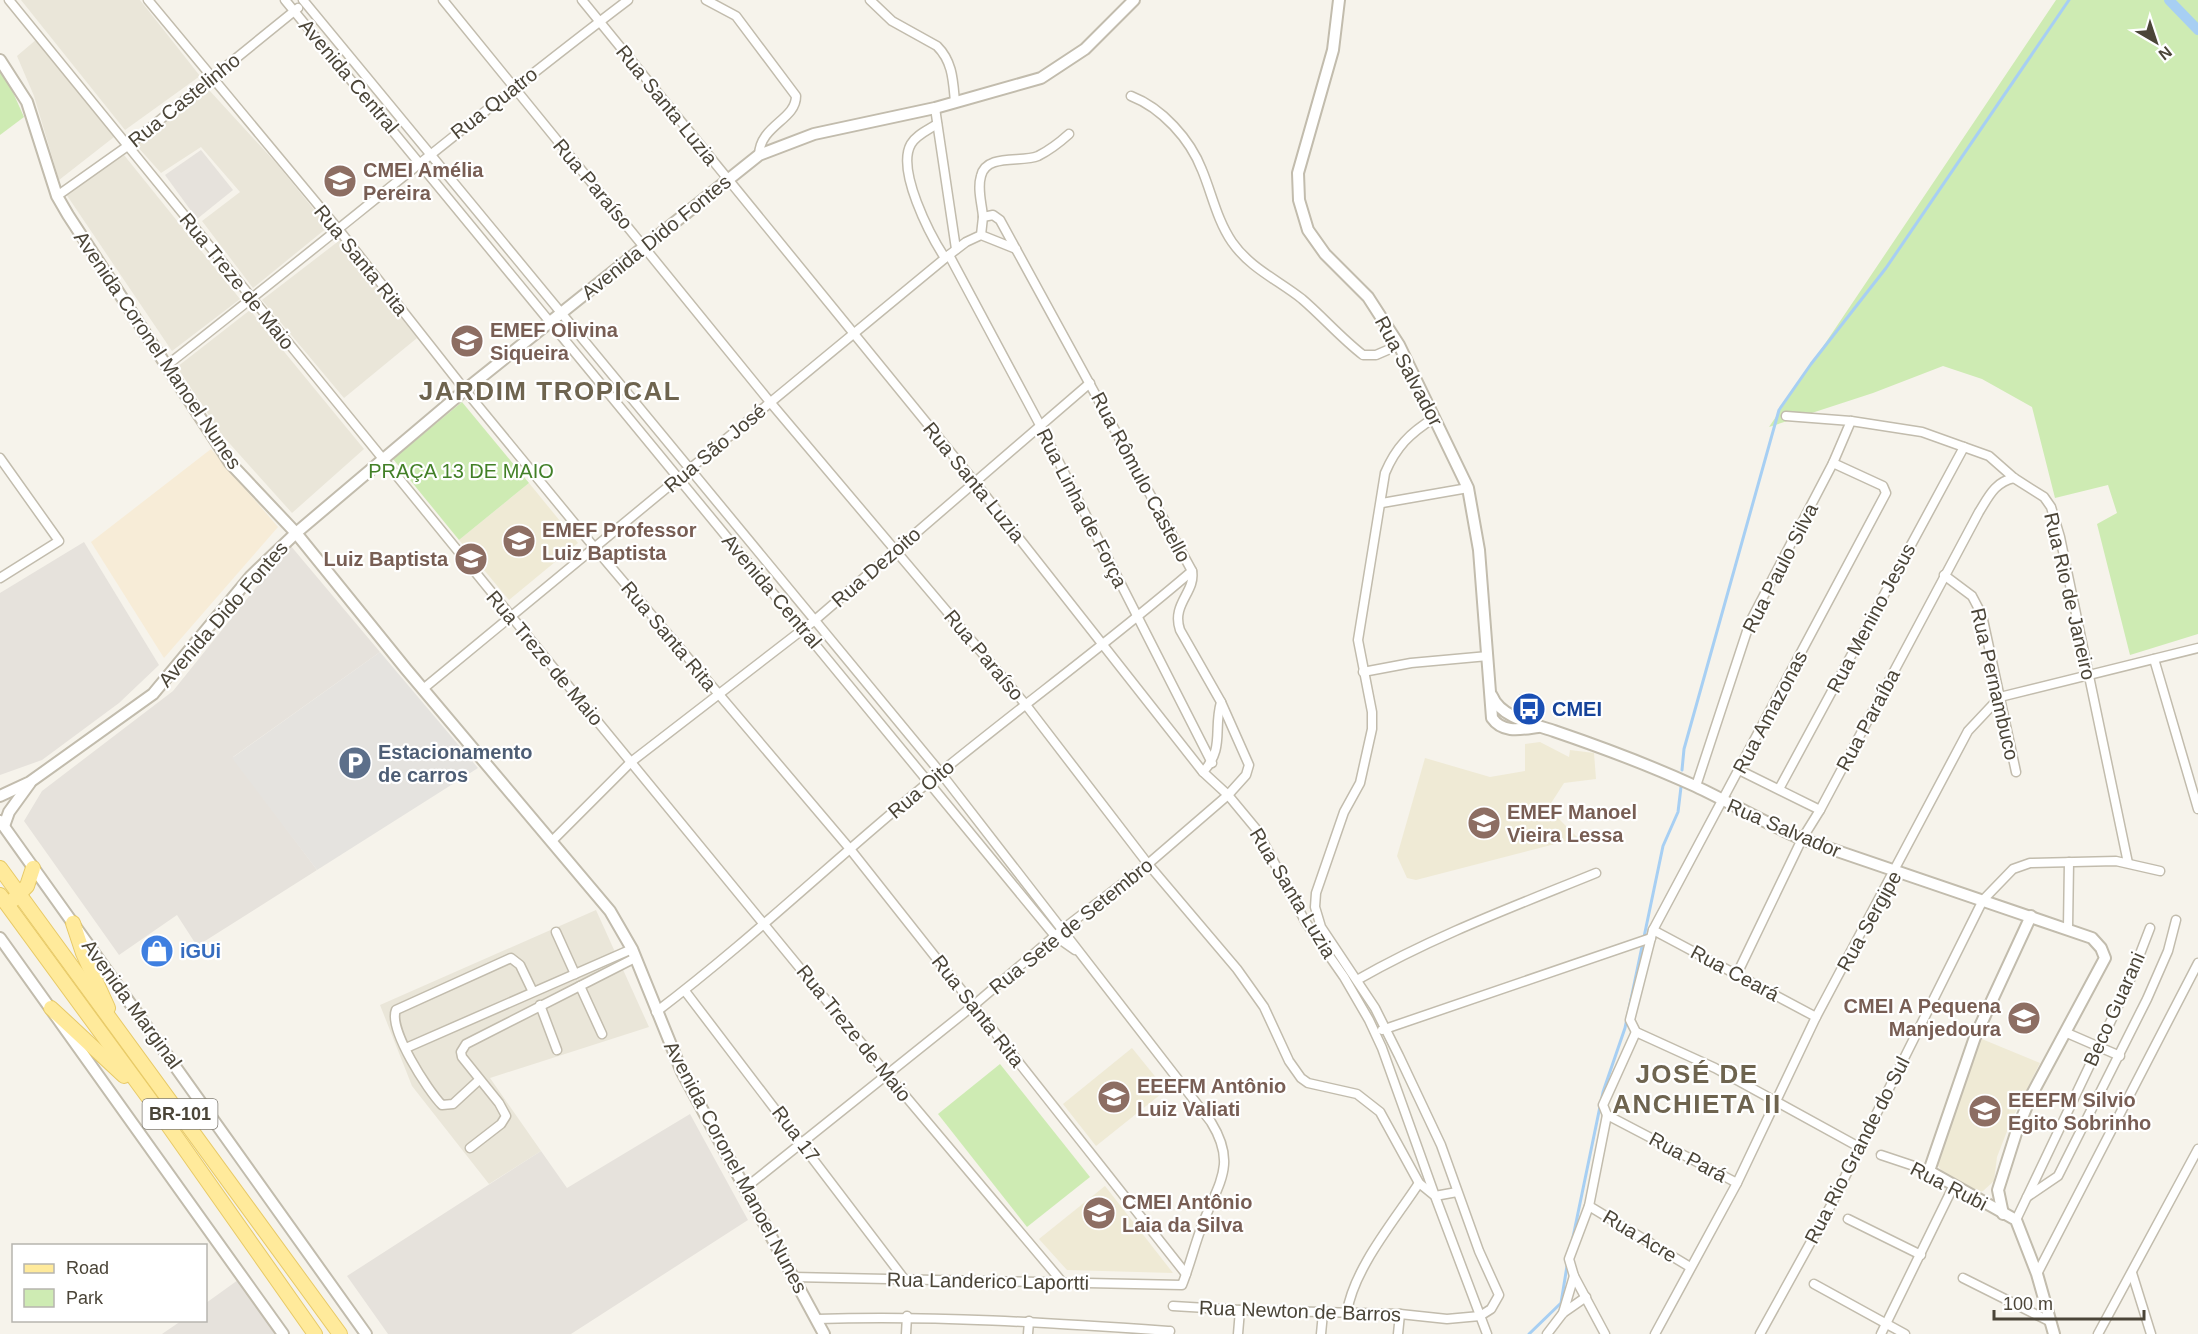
<svg xmlns="http://www.w3.org/2000/svg" width="2198" height="1334" font-family="Helvetica,sans-serif">
<rect width="100%" height="100%" fill="#f6f3eb"/>
<!-- residential -->
<g fill="#eae6d9">
<polygon points="21,0 140,0 200,76 125,130"/>
<polygon points="37,39 114,137 59,180 34,96 17,56"/>
<polygon points="209,90 277,164 328,227 253,288 202,221 240,192 201,147 161,173 136,145"/>
<polygon points="124,155 240,299 172,351 66,194"/>
<polygon points="340,240 417,338 344,398 262,300"/>
<polygon points="250,310 364,449 292,513 222,435 177,367"/>
<polygon points="596,910 649,1027 490,1078 541,1151 489,1184 412,1086 380,1005"/>
</g>
<!-- commercial -->
<polygon fill="#f7ecd7" points="211,449 278,527 164,658 91,542"/>
<!-- industrial -->
<g fill="#e6e2dc">
<polygon points="201,150 233,190 197,219 165,175"/>
<polygon points="84,542 159,665 119,703 42,760 0,775 0,593"/>
<polygon points="290,545 380,652 233,757 317,870 197,946 177,915 119,955 24,821 42,791 173,691"/>
<polygon points="690,1114 748,1220 571,1334 388,1334 347,1276 541,1151 567,1188"/>
<polygon points="238,1280 276,1334 162,1334 181,1321 206,1320 206,1303"/>
</g>
<!-- education -->
<g fill="#efead5">
<polygon points="529,483 578,543 509,600 459,540"/>
<polygon points="1540,742 1569,757 1570,750 1594,753 1596,779 1564,783 1548,808 1578,838 1416,880 1407,878 1397,856 1425,758 1490,777 1525,771 1525,744"/>
<polygon points="1977,1037 2040,1063 2011,1121 1997,1157 1994,1181 1983,1191 1976,1193 1944,1174 1936,1163"/>
<polygon points="1132,1048 1166,1090 1096,1146 1063,1104"/>
<polygon points="1105,1186 1173,1273 1067,1270 1039,1239"/>
</g>
<!-- green -->
<g fill="#ceebb3">
<polygon points="2056,0 2198,0 2198,634 2130,655 2097,524 2117,513 2108,485 2055,498 2032,407 1982,379 1943,366 1873,393 1769,427"/>
<polygon points="0,71 7,79 24,117 0,135"/>
<polygon points="462,402 529,483 459,540 393,459"/>
<polygon points="1000,1064 1090,1177 1027,1227 938,1114"/>
</g>
<!-- parking -->
<polygon fill="#e5e3df" points="380,652 478,768 317,870 232,758"/>
<g fill="none" stroke-linecap="round" stroke-linejoin="round">
<!-- stream -->
<g stroke="#a7cff3" stroke-width="3">
<polyline points="1682,770 1684,749 1779,410 1811,364 1886,268 2069,0"/>
<polyline points="1572,1242 1603,1092 1625,1028 1663,846 1678,812 1681,787"/>
<polyline points="1529,1334 1561,1303 1567,1266"/>
</g>
<!-- canal -->
<polyline stroke="#a7cff3" stroke-width="10" points="2169,0 2198,30"/>
<defs>
<g id="minor">
<polyline points="9,0 511,616 886,1073 1063,1283"/>
<polyline points="148,0 339,230 465,390 594,547 850,849 1186,1274"/>
<polyline points="285,0 1055,936 1075,950"/>
<path d="M303,0L940,772L1211,1122C1237,1164 1219,1182 1203,1223C1195,1243 1190,1265 1182,1285L793,1277"/>
<polyline points="443,0 770,402 1026,705 1148,864 1237,969 1264,1007 1289,1061 1301,1078 1308,1083 1357,1094 1380,1112 1419,1183 1435,1196 1487,1334"/>
<polyline points="582,0 974,481 1203,772 1228,795 1257,830 1305,921 1344,977 1369,1020 1382,1048 1435,1196 1457,1192"/>
<path d="M706,0L736,16L796,96C796,120 760,125 759,155"/>
<path d="M870,0L892,21L937,46C953,62 953,81 955,102"/>
<path d="M1131,96C1162,108 1190,139 1202,170C1212,194 1217,220 1232,242C1250,268 1278,280 1302,299C1323,317 1341,338 1363,355H1376L1399,345"/>
<polyline points="935,108 956,249"/>
<path d="M937,124C928,130 916,135 911,144C896,170 930,235 945,258"/>
<polyline points="57,196 129,145 298,8"/>
<path d="M983,217C982,204 977,189 981,176C986,153 1022,163 1038,156C1050,150 1059,143 1069,134"/>
<polyline points="981,235 1016,249"/>
<polyline points="949,255 1040,425 1212,763"/>
<path d="M166,366C321,245 471,119 628,0"/>
<polyline points="1786,416 1851,421 1922,432 1989,456 2014,478 2044,497 2051,507 2060,537 2128,863"/>
<polyline points="0,458 59,541 0,578"/>
<polyline points="1833,463 1883,486 1886,493 1653,930 1630,1020 1636,1032 1715,1068 1859,1147"/>
<polyline points="1382,503 1468,488"/>
<polyline points="1944,575 1972,596 1982,615 2016,772"/>
<polyline points="2154,659 2198,809"/>
<polyline points="1363,672 1411,663 1488,656"/>
<path d="M423,689L949,255L966,242L981,235L983,217L993,215L1000,220L1192,571C1196,592 1171,604 1180,630L1221,702C1213,730 1225,748 1203,772"/>
<polyline points="1739,770 1820,810"/>
<polyline points="1696,786 1750,622 1833,463 1851,421"/>
<polyline points="1779,789 1964,447"/>
<polyline points="552,841 631,762 815,620 1090,383"/>
<polyline points="2068,928 2069,862"/>
<polyline points="1653,930 1816,1017"/>
<polyline points="556,932 575,974"/>
<path d="M1737,974L1802,839L1820,810L1979,512C1989,496 1995,482 2014,478"/>
<path d="M1357,980C1434,936 1515,906 1596,873"/>
<polyline points="580,986 635,958"/>
<polyline points="685,991 905,1280"/>
<polyline points="540,1005 557,1050"/>
<path d="M656,1012C751,940 837,857 930,781C1016,710 1107,644 1192,571"/>
<polyline points="1382,1030 1651,938"/>
<polyline points="2067,1033 2120,1056"/>
<polyline points="406,1048 632,949"/>
<path d="M479,1080L453,1104L442,1105C428,1091 388,1029 396,1010L511,958L520,965L532,990"/>
<polyline points="1607,1115 1737,1183"/>
<polyline points="470,1148 501,1124 506,1116 499,1103 462,1057 461,1052 466,1044 580,986 602,1034"/>
<polyline points="1881,1155 1929,1171"/>
<polyline points="744,1189 974,1005 1063,929 1148,864 1228,795 1246,775 1249,765 1221,702"/>
<polyline points="2027,1197 2058,1176 2147,999 2168,951 2176,920"/>
<polyline points="1589,1206 1690,1267"/>
<polyline points="1848,1219 1921,1255"/>
<polyline points="2016,1220 2128,985 2150,928"/>
<polyline points="2132,1273 2151,1334"/>
<polyline points="2037,1274 2198,963"/>
<polyline points="1963,1278 2051,1322"/>
<polyline points="1814,1284 1905,1334"/>
<path d="M1173,1306L1240,1310L1400,1314L1447,1319L1480,1316L1491,1309L1499,1295L1479,1251L1441,1145L1399,1056L1375,1008L1321,927L1315,907L1316,893L1344,812L1360,783L1372,729V712L1358,640L1385,473C1396,447 1410,433 1434,418"/>
<path d="M1347,1312C1354,1268 1395,1220 1419,1183"/>
<polyline points="1563,1313 1574,1276"/>
<path d="M817,1319C935,1315 1052,1323 1170,1331L1169,1334"/>
<polyline points="906,1334 907,1316"/>
<polyline points="1028,1334 1029,1321"/>
<polyline points="1238,1334 1240,1310"/>
<polyline points="1321,1334 1323,1313"/>
<polyline points="1398,1334 1400,1314"/>
<polyline points="1547,1334 1563,1313 1586,1297"/>
<polyline points="1605,1334 1574,1276 1569,1259 1589,1206 1607,1115 1603,1105 1636,1032"/>
<polyline points="1655,1334 1737,1183 1816,1017 1968,731 2000,697 2198,648"/>
<polyline points="1760,1334 1829,1209 1983,900 2013,869 2030,863 2116,861 2160,871"/>
<polyline points="1881,1334 1954,1185"/>
<polyline points="2098,1334 2198,1149"/>
</g>
<g id="tertiary">
<path d="M1339,0L1333,50L1298,173L1299,200L1308,230L1325,254L1368,297L1399,345L1468,488L1479,550L1492,718C1503,734 1522,729 1538,727"/>
<polyline points="0,60 27,102 57,196 68,215 230,463 296,533 406,669 610,911 632,949 682,1072 824,1334"/>
<path d="M1492,696C1500,717 1533,724 1554,731C1601,747 1649,765 1695,786C1731,803 1765,823 1802,839L2092,938L2101,948L2105,958L2031,1096L2017,1130L1998,1190L2003,1214"/>
<polyline points="0,796 30,782 153,694 251,576 296,533 465,390 759,155 814,134 935,108 1041,78 1085,49 1134,0"/>
<polyline points="0,821 366,1334"/>
<polyline points="4,826 9,812 30,783"/>
<polyline points="2031,916 1975,1037 1929,1171 2016,1220 2037,1274 2054,1334"/>
<polyline points="0,938 283,1334"/>
</g>
<g id="primary">
<polyline points="0,868 340,1334"/>
<polyline points="0,895 151,1101 315,1334"/>
<polyline points="13,900 27,886 33,868"/>
<polyline points="73,923 83,953 108,1008"/>
<polyline points="51,1008 124,1076"/>
</g>
</defs>
<!-- minor casing -->
<use href="#minor" stroke="#c2bcad" stroke-width="11"/>
<!-- tertiary casing -->
<use href="#tertiary" stroke="#c2bcad" stroke-width="14"/>
<!-- primary casing -->
<use href="#primary" stroke="#e8ca67" stroke-width="16"/>
<!-- minor -->
<use href="#minor" stroke="#fff" stroke-width="8"/>
<!-- tertiary -->
<use href="#tertiary" stroke="#fff" stroke-width="10"/>
<!-- primary -->
<use href="#primary" stroke="#ffea9b" stroke-width="14"/>
</g>
<!-- icons -->
<defs>
<symbol id="school-disc" viewBox="-11 -11 22 22"><circle r="9.5" fill="#8d6e63" stroke="#fff"/><path d="M0-5L7-2L0 1L-7-2ZM-4 1L0 2.5L4 1V4Q0 6-4 4Z" fill="#fff"/></symbol>
<symbol id="bus-disc" viewBox="-11 -11 22 22"><circle r="9.5" fill="#1a4fb4" stroke="#fff"/><path d="M-5-6H5V4H4V6H2V4H-2V6H-4V4H-5ZM-3.5-4V0h7V-4ZM-3.5 1.2v1.5H-2V1.2ZM2 1.2v1.5H3.5V1.2Z" fill="#fff"/></symbol>
<symbol id="parking-disc" viewBox="-11 -11 22 22"><circle r="9.5" fill="#5c6f8a" stroke="#fff"/><path d="M-3.5-5.5H1a3.5 3.5 0 0 1 0 7H-1V5.5H-3.5ZM-1-3.4V-.6H.8a1.4 1.4 0 0 0 0-2.8Z" fill="#fff"/></symbol>
<symbol id="shop-disc" viewBox="-11 -11 22 22"><circle r="9.5" fill="#3f7fe0" stroke="#fff"/><path d="M-5-2.5h2.3a2.7 3.5 0 0 1 5.4 0H5L5.5 6h-11ZM-1.5-2.5h3a1.5 2.3 0 0 0-3 0Z" fill="#fff"/></symbol>
</defs>
<g fill-rule="evenodd">
<use href="#school-disc" x="321" y="162" width="38" height="38"/>
<use href="#school-disc" x="448" y="322" width="38" height="38"/>
<use href="#school-disc" x="500" y="522" width="38" height="38"/>
<use href="#school-disc" x="452" y="540" width="38" height="38"/>
<use href="#bus-disc" x="1510" y="690" width="38" height="38"/>
<use href="#parking-disc" x="336" y="744" width="38" height="38"/>
<use href="#school-disc" x="1465" y="804" width="38" height="38"/>
<use href="#shop-disc" x="138" y="932" width="38" height="38"/>
<use href="#school-disc" x="2005" y="999" width="38" height="38"/>
<use href="#school-disc" x="1095" y="1078" width="38" height="38"/>
<use href="#school-disc" x="1966" y="1092" width="38" height="38"/>
<use href="#school-disc" x="1080" y="1194" width="38" height="38"/>
</g>
<g text-anchor="middle" stroke-width="4.5" stroke-linejoin="round" paint-order="stroke">
<!-- shield labels -->
<rect fill="#fff" stroke="#817d74" stroke-width="1.5" x="142.5" y="1099" width="75" height="30" rx="4.5"/>
<g font-size="18" font-weight="bold" fill="#4b4538">
<text x="180" y="1120">BR-101</text>
</g>
<!-- street labels -->
<g font-size="20" fill="#4b4538" stroke="#fff">
<text transform="translate(349 76) rotate(50)" y="7">Avenida Central</text>
<text transform="translate(184 100) rotate(-39)" y="7">Rua Castelinho</text>
<text transform="translate(494 103) rotate(-38)" y="7">Rua Quatro</text>
<text transform="translate(667 105) rotate(51)" y="7">Rua Santa Luzia</text>
<text transform="translate(593 184) rotate(50)" y="7">Rua Paraíso</text>
<text transform="translate(656 237) rotate(-39)" y="7">Avenida Dido Fontes</text>
<text transform="translate(361 260) rotate(51)" y="7">Rua Santa Rita</text>
<text transform="translate(237 281) rotate(51)" y="7">Rua Treze de Maio</text>
<text transform="translate(158 350) rotate(56)" y="7">Avenida Coronel Manoel Nunes</text>
<text transform="translate(1409 371) rotate(62)" y="7">Rua Salvador</text>
<text transform="translate(715 448) rotate(-40)" y="7">Rua São José</text>
<text transform="translate(1141 477) rotate(62)" y="7">Rua Rômulo Castello</text>
<text transform="translate(974 482) rotate(51)" y="7">Rua Santa Luzia</text>
<text transform="translate(1082 508) rotate(63)" y="7">Rua Linha de Força</text>
<text transform="translate(876 567) rotate(-41)" y="7">Rua Dezoito</text>
<text transform="translate(1780 568) rotate(-63)" y="7">Rua Paulo Silva</text>
<text transform="translate(772 591) rotate(50)" y="7">Avenida Central</text>
<text transform="translate(2070 596) rotate(77)" y="7">Rua Rio de Janeiro</text>
<text transform="translate(223 614) rotate(-49)" y="7">Avenida Dido Fontes</text>
<text transform="translate(1871 618) rotate(-62)" y="7">Rua Menino Jesus</text>
<text transform="translate(669 636) rotate(50)" y="7">Rua Santa Rita</text>
<text transform="translate(984 655) rotate(50)" y="7">Rua Paraíso</text>
<text transform="translate(545 658) rotate(50)" y="7">Rua Treze de Maio</text>
<text transform="translate(1995 684) rotate(77)" y="7">Rua Pernambuco</text>
<text transform="translate(1770 712) rotate(-62)" y="7">Rua Amazonas</text>
<text transform="translate(1868 720) rotate(-62)" y="7">Rua Paraíba</text>
<text transform="translate(921 789) rotate(-40)" y="7">Rua Oito</text>
<text transform="translate(1784 828) rotate(23)" y="7">Rua Salvador</text>
<text transform="translate(1293 893) rotate(59)" y="7">Rua Santa Luzia</text>
<text transform="translate(1869 921) rotate(-61)" y="7">Rua Sergipe</text>
<text transform="translate(1071 926) rotate(-39)" y="7">Rua Sete de Setembro</text>
<text transform="translate(1735 973) rotate(28)" y="7">Rua Ceará</text>
<text transform="translate(132 1004) rotate(54)" y="7">Avenida Marginal</text>
<text transform="translate(2114 1009) rotate(-66)" y="7">Beco Guarani</text>
<text transform="translate(978 1011) rotate(52)" y="7">Rua Santa Rita</text>
<text transform="translate(854 1033) rotate(51)" y="7">Rua Treze de Maio</text>
<text transform="translate(796 1134) rotate(53)" y="7">Rua 17</text>
<text transform="translate(1857 1150) rotate(-63)" y="7">Rua Rio Grande do Sul</text>
<text transform="translate(1688 1157) rotate(28)" y="7">Rua Pará</text>
<text transform="translate(736 1167) rotate(62)" y="7">Avenida Coronel Manoel Nunes</text>
<text transform="translate(1949 1186) rotate(27)" y="7">Rua Rubi</text>
<text transform="translate(1640 1236) rotate(31)" y="7">Rua Acre</text>
<text transform="translate(988 1281) rotate(1)" y="7">Rua Landerico Laportti</text>
<text transform="translate(1300 1311) rotate(2)" y="7">Rua Newton de Barros</text>
</g>
<!-- education labels -->
<g font-size="20" font-weight="bold" fill="#785e54" stroke="#fff" text-anchor="start">
<text x="363" y="177">CMEI Amélia<tspan x="363" dy="23">Pereira</tspan></text>
<text x="490" y="337">EMEF Olivina<tspan x="490" dy="23">Siqueira</tspan></text>
<text x="542" y="537">EMEF Professor<tspan x="542" dy="23">Luiz Baptista</tspan></text>
<text x="448" y="566" text-anchor="end">Luiz Baptista</text>
<text x="1507" y="819">EMEF Manoel<tspan x="1507" dy="23">Vieira Lessa</tspan></text>
<text x="2001" y="1013" text-anchor="end">CMEI A Pequena<tspan x="2001" dy="23">Manjedoura</tspan></text>
<text x="1137" y="1093">EEEFM Antônio<tspan x="1137" dy="23">Luiz Valiati</tspan></text>
<text x="2008" y="1107">EEEFM Silvio<tspan x="2008" dy="23">Egito Sobrinho</tspan></text>
<text x="1122" y="1209">CMEI Antônio<tspan x="1122" dy="23">Laia da Silva</tspan></text>
</g>
<!-- park labels -->
<g font-size="20" fill="#438028" stroke="#fff">
<text x="461" y="478">PRAÇA 13 DE MAIO</text>
</g>
<!-- transit labels -->
<g font-size="20" font-weight="bold" fill="#164399" stroke="#fff" text-anchor="start">
<text x="1552" y="716">CMEI</text>
</g>
<!-- service labels -->
<g font-size="20" font-weight="bold" fill="#4e5e75" stroke="#fff" text-anchor="start">
<text x="378" y="759">Estacionamento<tspan x="378" dy="23">de carros</tspan></text>
</g>
<!-- shop labels -->
<g font-size="20" font-weight="bold" fill="#366cbe" stroke="#fff" text-anchor="start">
<text x="180" y="958">iGUi</text>
</g>
<!-- district labels -->
<g font-size="26" font-weight="bold" letter-spacing="1.5" fill="#6e644f" stroke="#fff">
<text x="550" y="400">JARDIM TROPICAL</text>
<text x="1697" y="1083">JOSÉ DE<tspan x="1697" dy="30">ANCHIETA II</tspan></text>
</g>
</g>
<!-- legend -->
<rect x="12" y="1244" width="195" height="78" fill="#ffffff" stroke="#b7b5af" stroke-width="1.5"/>
<rect x="24" y="1264" width="30" height="9" fill="#ffea9b" stroke="#b7b5af" stroke-width="1.5"/>
<text x="66" y="1274" font-size="18" fill="#4b4538">Road</text>
<rect x="24" y="1289" width="30" height="18" fill="#ceebb3" stroke="#b7b5af" stroke-width="1.5"/>
<text x="66" y="1304" font-size="18" fill="#4b4538">Park</text>
<!-- north arrow -->
<g transform="translate(2156 42) rotate(141)" stroke="#ffffff" stroke-width="4.5" paint-order="stroke">
<path d="M0-4.5L10 22L0 15L-10 22Z" fill="#4b4538"/>
<text y="-9" font-size="16" font-weight="bold" text-anchor="middle" fill="#4b4538">N</text>
</g>
<!-- scale -->
<path d="M1994 1310v9h150v-9" fill="none" stroke="#4b4538" stroke-width="3"/>
<text x="2003" y="1310" font-size="18" fill="#4b4538" stroke="#ffffff" stroke-width="4.5" paint-order="stroke">100 m</text>
</svg>
